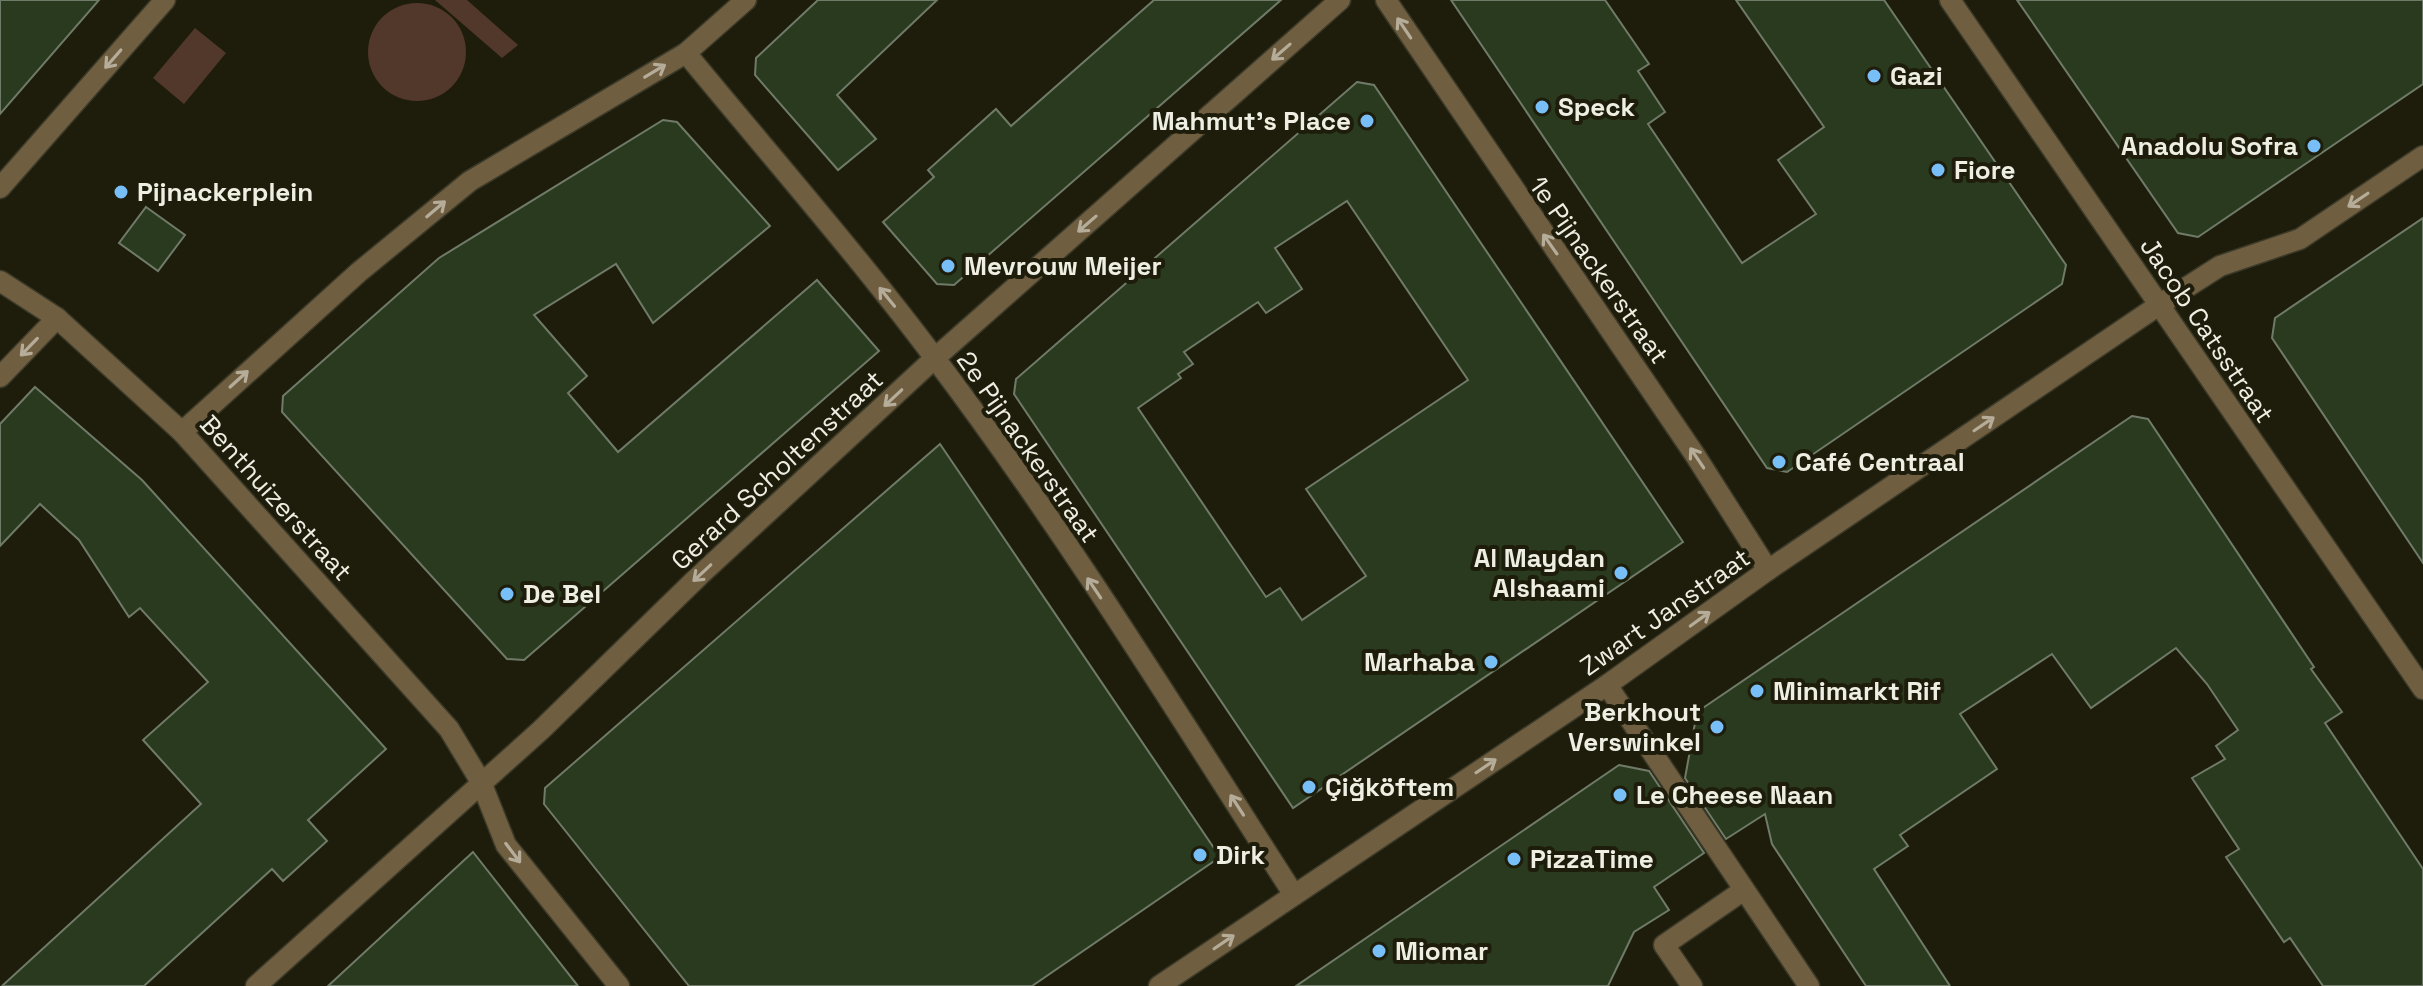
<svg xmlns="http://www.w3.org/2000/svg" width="2423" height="986" font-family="'Space Grotesk',sans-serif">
<rect width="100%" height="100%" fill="#1e1d0b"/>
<!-- green -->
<g fill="#51382a">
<polygon points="435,0 467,0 518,45 502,58"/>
<circle cx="417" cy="52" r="49"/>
<polygon points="195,28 226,53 184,104 153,78"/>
</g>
<!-- building -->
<g fill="#2a3a1f" stroke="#6f7b68" stroke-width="2" fill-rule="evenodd">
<polygon points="0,0 99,0 0,114"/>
<polygon points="818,0 937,0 837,95 876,139 838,170 755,75 756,58"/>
<polygon points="1154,0 1281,0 954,285 937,284 883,222 934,177 928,170 996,109 1011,126"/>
<polygon points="1451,0 1605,0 1649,64 1638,71 1665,112 1648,124 1742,263 1816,214 1778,160 1824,127 1736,0 1884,0 2066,265 2062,284 1787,472 1767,468"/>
<polygon points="2017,0 2423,0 2423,84 2198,237 2178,233"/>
<path d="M1357,82L1374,85L1683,542L1293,808L1014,394L1016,379ZM1347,201L1468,380L1306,489L1366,576L1302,620L1280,588L1266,597L1138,408L1181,378L1178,374L1193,364L1184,352L1258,302L1266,313L1302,289L1275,248Z"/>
<polygon points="663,120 677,122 770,226 653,323 616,264 534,315 587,376 568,393 618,452 817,280 879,351 524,660 507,659 282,412 283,396 439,258"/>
<polygon points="146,207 185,235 158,271 119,243"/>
<polygon points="2423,218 2423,563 2272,338 2275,318"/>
<polygon points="35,387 142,480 386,749 308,820 327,841 283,881 272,869 144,986 2,986 201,804 143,740 208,682 140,608 129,617 79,540 40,504 0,546 0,424"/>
<polygon points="2132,416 2148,419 2314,667 2311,669 2342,712 2325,723 2423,869 2423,986 2323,986 2290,938 2284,942 2226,857 2239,849 2192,778 2225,759 2216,746 2238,730 2207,684 2176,648 2091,708 2052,654 1960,714 1997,769 1900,835 1908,846 1874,869 1950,986 1866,986 1772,844 1765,814 1726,839 1685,778 1697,712"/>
<polygon points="940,444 1220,857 1032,986 689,986 544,804 545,788"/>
<polygon points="1619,765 1649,771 1704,853 1654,887 1669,910 1634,932 1608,986 1296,986"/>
<polygon points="473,852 578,986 328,986 447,876"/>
</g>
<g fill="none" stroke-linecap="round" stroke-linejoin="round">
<defs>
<polyline id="service" points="1692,986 1664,945 1744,890"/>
<g id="minor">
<polyline points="1386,0 1695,455 1768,570"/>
<polyline points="1950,0 2423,689"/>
<path d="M686,53C769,154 856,253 934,357C1064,529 1178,714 1294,895"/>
<polyline points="0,188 165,0"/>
<polyline points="0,281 57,318 182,432 449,729 481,782 506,845 619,986"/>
<polyline points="0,377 57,318"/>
<polyline points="182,432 359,272 470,181 686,53 746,0"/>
<polyline points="1607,685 1809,986"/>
<polyline points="256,986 541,730 700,575 935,358 1340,0"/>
<polyline points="1159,986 1607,685 1768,570 2159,305 2220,266 2300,239 2423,156"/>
</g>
</defs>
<!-- service casing -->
<use href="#service" stroke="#3b3a29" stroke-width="23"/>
<!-- minor casing -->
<use href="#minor" stroke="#3b3a29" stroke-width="23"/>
<!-- service -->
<use href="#service" stroke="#705e41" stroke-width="20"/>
<!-- minor -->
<use href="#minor" stroke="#705e41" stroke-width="20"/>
</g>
<!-- one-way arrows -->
<defs><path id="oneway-shaft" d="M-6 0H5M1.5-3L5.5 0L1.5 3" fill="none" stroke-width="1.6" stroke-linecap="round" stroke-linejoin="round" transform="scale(2)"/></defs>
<g stroke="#b5ad9a">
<use href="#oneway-shaft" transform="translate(1404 28) rotate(-124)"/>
<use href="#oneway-shaft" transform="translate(1281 52) rotate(139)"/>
<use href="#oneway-shaft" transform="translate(113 59) rotate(131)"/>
<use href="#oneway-shaft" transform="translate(655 71) rotate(-31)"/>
<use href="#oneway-shaft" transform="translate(2358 200) rotate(146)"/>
<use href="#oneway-shaft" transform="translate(436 209) rotate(-40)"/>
<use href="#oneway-shaft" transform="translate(1087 224) rotate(139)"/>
<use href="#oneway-shaft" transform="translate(1550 244) rotate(-125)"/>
<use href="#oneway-shaft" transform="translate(887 297) rotate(-129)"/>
<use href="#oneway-shaft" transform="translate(29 347) rotate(134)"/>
<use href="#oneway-shaft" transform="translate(239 379) rotate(-42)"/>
<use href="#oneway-shaft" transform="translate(893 398) rotate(137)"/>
<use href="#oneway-shaft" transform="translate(1984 424) rotate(-34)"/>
<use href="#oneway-shaft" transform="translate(1697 458) rotate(-124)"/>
<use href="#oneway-shaft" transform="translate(702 573) rotate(137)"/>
<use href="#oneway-shaft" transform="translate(1094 588) rotate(-124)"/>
<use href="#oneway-shaft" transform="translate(1700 619) rotate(-36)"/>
<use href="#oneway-shaft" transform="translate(1486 766) rotate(-34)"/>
<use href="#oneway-shaft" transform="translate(1237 805) rotate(-123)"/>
<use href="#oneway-shaft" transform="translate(513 853) rotate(53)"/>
<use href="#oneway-shaft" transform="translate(1224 942) rotate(-34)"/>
</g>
<!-- markers -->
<g fill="#78bff7" stroke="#1e1d0b" stroke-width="3">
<circle cx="1874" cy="76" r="8"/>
<circle cx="1542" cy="107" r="8"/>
<circle cx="1367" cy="121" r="8"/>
<circle cx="2314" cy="146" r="8"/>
<circle cx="1938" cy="170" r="8"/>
<circle cx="121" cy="192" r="8"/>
<circle cx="948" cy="266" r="8"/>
<circle cx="1779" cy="462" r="8"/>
<circle cx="1621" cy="573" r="8"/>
<circle cx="507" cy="594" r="8"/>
<circle cx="1491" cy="662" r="8"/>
<circle cx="1757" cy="691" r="8"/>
<circle cx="1717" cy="727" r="8"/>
<circle cx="1309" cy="787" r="8"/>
<circle cx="1620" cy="795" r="8"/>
<circle cx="1200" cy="855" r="8"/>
<circle cx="1514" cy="859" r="8"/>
<circle cx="1379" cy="951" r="8"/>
</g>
<g text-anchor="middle" stroke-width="8" stroke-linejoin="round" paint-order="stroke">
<!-- poi labels -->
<g font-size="26" font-weight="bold" fill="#eeeee2" stroke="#1e1d0b" text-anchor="start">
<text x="1890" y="85">Gazi</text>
<text x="1558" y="116">Speck</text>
<text x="1351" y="130" text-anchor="end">Mahmut's Place</text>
<text x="2298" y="155" text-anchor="end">Anadolu Sofra</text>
<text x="1954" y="179">Fiore</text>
<text x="137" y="201">Pijnackerplein</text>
<text x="964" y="275">Mevrouw Meijer</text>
<text x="1795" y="471">Café Centraal</text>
<text x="1605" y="567" text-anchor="end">Al Maydan<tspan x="1605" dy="30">Alshaami</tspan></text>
<text x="523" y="603">De Bel</text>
<text x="1475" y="671" text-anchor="end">Marhaba</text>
<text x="1773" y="700">Minimarkt Rif</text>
<text x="1701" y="721" text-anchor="end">Berkhout<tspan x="1701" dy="30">Verswinkel</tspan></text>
<text x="1325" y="796">Çiğköftem</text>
<text x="1636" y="804">Le Cheese Naan</text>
<text x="1216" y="864">Dirk</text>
<text x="1530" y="868">PizzaTime</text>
<text x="1395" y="960">Miomar</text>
</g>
<!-- street labels -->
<g font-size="26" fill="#eeeee2" stroke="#1e1d0b">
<text transform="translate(1599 270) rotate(55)" y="9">1e Pijnackerstraat</text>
<text transform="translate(2207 330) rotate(56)" y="9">Jacob Catsstraat</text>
<text transform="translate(1028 447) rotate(55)" y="9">2e Pijnackerstraat</text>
<text transform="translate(777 470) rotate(-43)" y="9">Gerard Scholtenstraat</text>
<text transform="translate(276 498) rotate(48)" y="9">Benthuizerstraat</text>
<text transform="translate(1665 612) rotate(-35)" y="9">Zwart Janstraat</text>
</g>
</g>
</svg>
